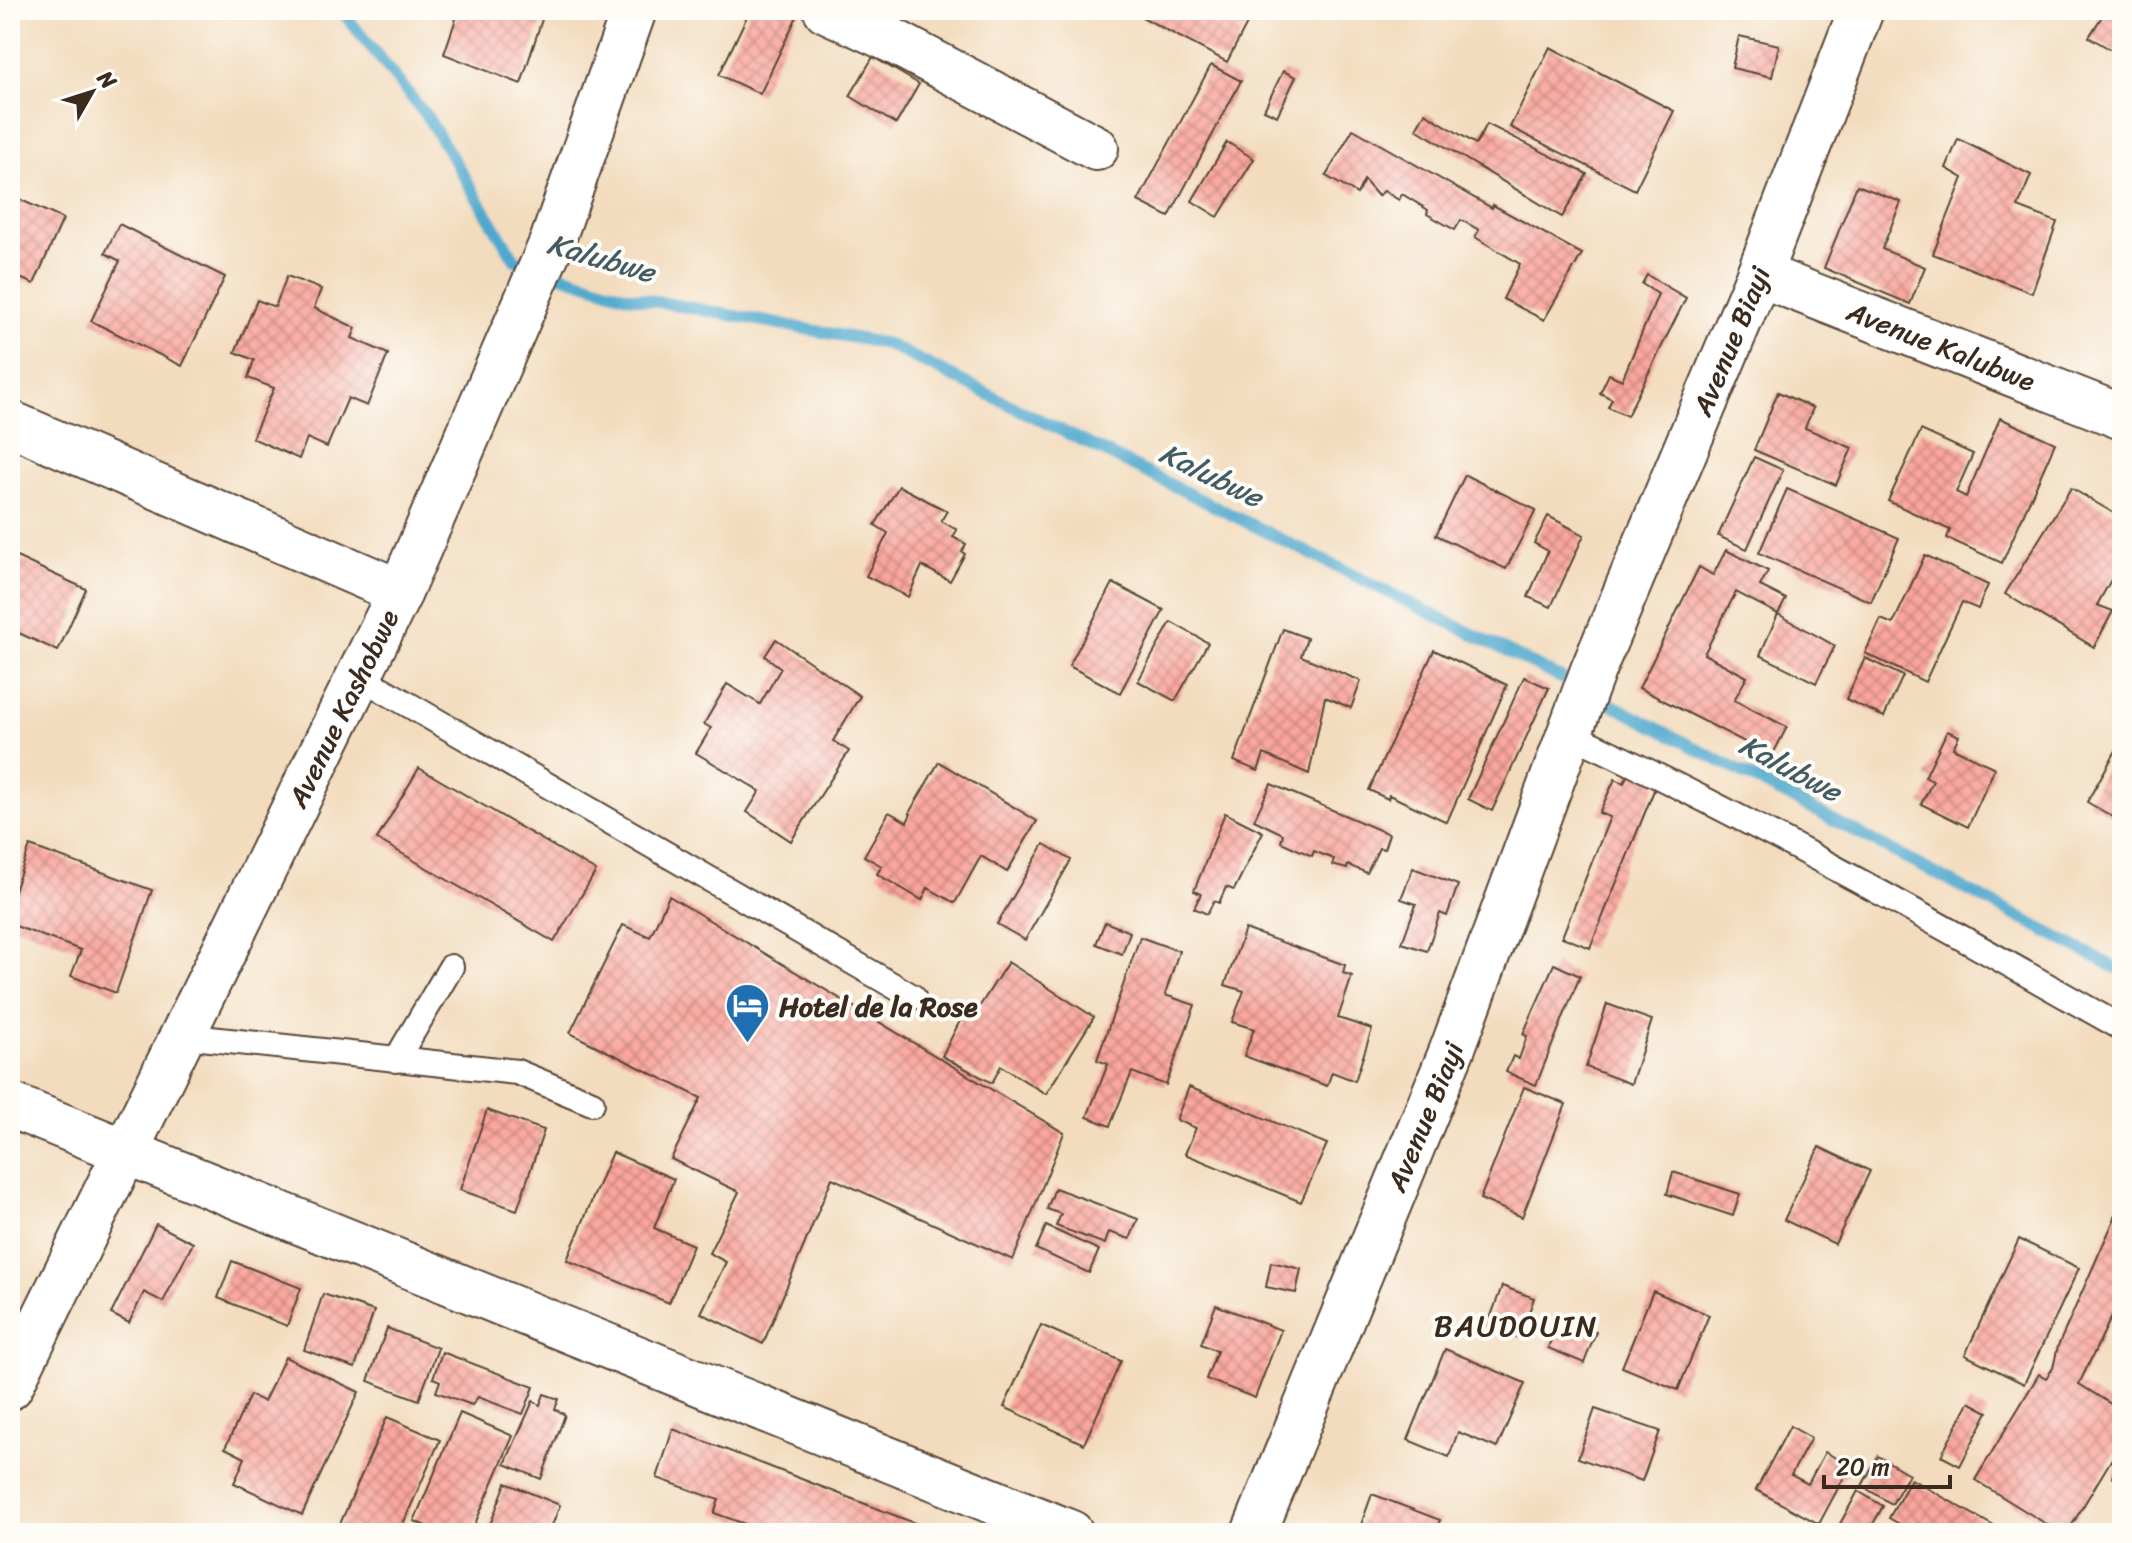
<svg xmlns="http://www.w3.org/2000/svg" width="2132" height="1543" font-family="Sriracha,sans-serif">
<defs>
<pattern id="building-cross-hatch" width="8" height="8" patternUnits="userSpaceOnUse" patternTransform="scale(2)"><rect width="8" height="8" fill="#faa69d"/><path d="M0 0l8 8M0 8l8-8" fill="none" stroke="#cc877f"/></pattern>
</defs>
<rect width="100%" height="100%" fill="#fdfcf7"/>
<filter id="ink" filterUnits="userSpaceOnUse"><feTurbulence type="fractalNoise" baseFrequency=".0125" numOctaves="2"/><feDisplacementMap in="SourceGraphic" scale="16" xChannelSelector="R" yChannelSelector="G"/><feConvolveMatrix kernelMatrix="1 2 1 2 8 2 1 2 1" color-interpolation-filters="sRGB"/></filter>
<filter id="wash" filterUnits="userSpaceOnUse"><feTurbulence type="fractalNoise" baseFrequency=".006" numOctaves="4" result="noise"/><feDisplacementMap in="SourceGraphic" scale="32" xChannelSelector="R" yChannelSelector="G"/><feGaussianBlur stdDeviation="1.8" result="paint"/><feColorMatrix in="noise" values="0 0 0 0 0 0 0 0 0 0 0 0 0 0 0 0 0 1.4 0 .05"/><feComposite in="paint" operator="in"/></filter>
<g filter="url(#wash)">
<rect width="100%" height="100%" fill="#f3dcbe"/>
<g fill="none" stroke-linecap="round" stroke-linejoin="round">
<!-- stream -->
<polyline stroke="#50a8cd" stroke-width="12" points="341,10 428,118 515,260 627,296 887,344 1561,678 2122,971"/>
</g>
<g id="blocks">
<!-- building -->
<g fill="url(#building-cross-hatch)">
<polygon points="459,10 497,13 498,10 545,10 521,84 444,54"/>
<polygon points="750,10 800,10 760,94 719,75"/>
<polygon points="1145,10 1230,10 1249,20 1227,62 1142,17"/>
<polygon points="2106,10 2122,10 2122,56 2089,37"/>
<polygon points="1739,36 1779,45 1772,77 1732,68"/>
<polygon points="1550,47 1674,111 1635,190 1510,127"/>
<polygon points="873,57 919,84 896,124 850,96"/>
<polygon points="1211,65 1241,81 1169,217 1138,201"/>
<polygon points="1283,71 1296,77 1277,116 1264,110"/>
<polygon points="1425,113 1476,144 1487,124 1587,174 1562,217 1416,129"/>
<polygon points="1353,129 1492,208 1493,205 1582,254 1544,320 1503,299 1520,264 1475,237 1479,230 1461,220 1455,230 1427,214 1428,210 1402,194 1399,200 1384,191 1378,196 1364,180 1357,194 1326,176"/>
<polygon points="1958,139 2031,175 2018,207 2057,222 2032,293 1933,254 1963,178 1946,168"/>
<polygon points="1227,142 1254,159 1218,217 1192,201"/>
<polygon points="1857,185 1901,202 1882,249 1925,267 1910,304 1824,268"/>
<polygon points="10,195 63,219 34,284 10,274"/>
<polygon points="119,224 225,277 182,366 91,321 120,261 105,253"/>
<polygon points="1647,275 1686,298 1627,416 1608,407 1612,399 1600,393 1609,374 1622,380 1649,316 1658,294 1642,284"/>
<polygon points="287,276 321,289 314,308 356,328 352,338 388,354 367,406 348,398 327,447 307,438 299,459 252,438 274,388 248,378 254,360 235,352 257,300 275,307"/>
<polygon points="1778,392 1813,408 1805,428 1852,448 1836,485 1754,450"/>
<polygon points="2000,418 2055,443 2002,563 1947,538 1950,530 1888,501 1921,430 1973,454 1956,492 1966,497"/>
<polygon points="1754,457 1783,470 1747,549 1718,536"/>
<polygon points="1465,475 1536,510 1506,569 1436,535"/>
<polygon points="899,486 947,511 941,521 957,530 953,537 966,544 962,552 965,554 950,581 922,566 908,597 866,576 888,533 875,525"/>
<polygon points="2071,488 2122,518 2122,560 2097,605 2113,611 2094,647 2005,594"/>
<polygon points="1787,489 1899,538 1871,602 1759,553"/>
<polygon points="1548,516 1584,535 1551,607 1528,597 1548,551 1534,543"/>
<polygon points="1726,550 1768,571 1760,586 1786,599 1778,614 1736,592 1704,654 1747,677 1734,700 1787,727 1772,756 1639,688 1699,567 1713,575"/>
<polygon points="10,554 86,589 58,651 10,629"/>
<polygon points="1925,555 1988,585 1978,609 1962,602 1925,682 1865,653 1881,619 1893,624"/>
<polygon points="1113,583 1164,610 1120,693 1069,666"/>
<polygon points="1778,614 1835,646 1816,683 1760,655"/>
<polygon points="1171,622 1208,643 1175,701 1138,681"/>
<polygon points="1283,629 1307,638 1301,656 1361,681 1351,708 1325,697 1309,774 1264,754 1258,771 1234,761"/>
<polygon points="776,639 860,696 833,741 849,751 791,841 747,812 760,791 696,753 711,728 704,724 727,684 760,704 781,668 765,656"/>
<polygon points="1434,650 1507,685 1447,822 1389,795 1388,799 1369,790"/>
<polygon points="1865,658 1903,676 1884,717 1846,699"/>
<polygon points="1524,677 1549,688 1492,811 1468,799"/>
<polygon points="1947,731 1959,736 1953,748 1995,768 1968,827 1921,804 1933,781 1925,777"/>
<polygon points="2122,740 2122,822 2087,802"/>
<polygon points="939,762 1037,821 1007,872 981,856 955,903 928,888 922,900 877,874 882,866 864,856 889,812 907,822 911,814 909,813"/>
<polygon points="1631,766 1659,778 1590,948 1562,937 1610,817 1599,813 1615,779 1624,783"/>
<polygon points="419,768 596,871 554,942 377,839"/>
<polygon points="1271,784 1389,834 1384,849 1379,848 1367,873 1348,865 1347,869 1332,865 1334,859 1314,851 1312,856 1281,842 1283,834 1254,820"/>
<polygon points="1225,813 1263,832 1234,890 1226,887 1219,903 1214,901 1207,914 1194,908 1201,894 1194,891"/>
<polygon points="1044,844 1071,860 1025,940 997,924"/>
<polygon points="30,846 152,890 116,993 71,976 81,950 10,924 10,902"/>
<polygon points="1413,868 1458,885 1447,916 1440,913 1427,951 1402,943 1416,904 1401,899"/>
<polygon points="669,896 1064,1133 1013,1260 832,1178 763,1344 701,1313 726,1262 709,1253 739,1192 671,1159 701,1098 570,1033 623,925 650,937"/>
<polygon points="1105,922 1130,932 1122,954 1096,944"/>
<polygon points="1245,929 1345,965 1343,973 1352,976 1338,1018 1372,1029 1355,1081 1332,1072 1327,1086 1244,1056 1254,1029 1232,1022 1244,991 1225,985"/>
<polygon points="1140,937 1179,951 1165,995 1195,1005 1166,1085 1132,1072 1110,1126 1087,1117 1108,1064 1097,1060"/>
<polygon points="1008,962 1094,1017 1046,1094 1001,1066 992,1083 942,1056 965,1011 974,1015"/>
<polygon points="1554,964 1580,976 1536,1085 1506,1072 1513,1056 1519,1059 1527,1036 1523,1034"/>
<polygon points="1607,1004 1652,1020 1631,1084 1586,1067"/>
<polygon points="1189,1087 1327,1144 1301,1202 1185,1154 1196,1128 1176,1120"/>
<polygon points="1524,1087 1566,1104 1522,1217 1480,1199"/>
<polygon points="487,1110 544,1130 517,1210 460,1190"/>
<polygon points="1819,1147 1870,1171 1835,1244 1784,1220"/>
<polygon points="612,1152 674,1179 654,1228 693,1245 669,1303 567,1260"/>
<polygon points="1673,1172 1740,1194 1733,1216 1667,1194"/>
<polygon points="1055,1188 1138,1219 1130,1239 1109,1232 1105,1244 1056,1226 1061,1214 1047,1209"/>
<polygon points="2121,1197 2122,1295 2079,1384 2122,1411 2116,1426 2122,1430 2122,1442 2067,1533 2061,1533 1975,1480 2039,1374 2046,1378 2053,1368 2058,1346 2114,1220"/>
<polygon points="156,1224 193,1243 163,1302 144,1292 129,1323 111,1314"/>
<polygon points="1046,1226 1099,1250 1089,1273 1036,1249"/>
<polygon points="2019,1239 2079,1268 2024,1384 1965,1355"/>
<polygon points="232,1261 301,1288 287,1326 218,1298"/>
<polygon points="1271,1262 1301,1269 1296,1293 1266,1287"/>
<polygon points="1502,1286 1534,1298 1520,1338 1487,1327"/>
<polygon points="1653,1291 1709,1315 1678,1390 1622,1367"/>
<polygon points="323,1294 374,1311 355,1368 304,1350"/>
<polygon points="1216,1305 1281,1330 1255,1398 1206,1379 1217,1351 1201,1344"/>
<polygon points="1559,1318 1596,1332 1584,1363 1548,1348"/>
<polygon points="1041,1325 1121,1361 1084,1444 1004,1407"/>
<polygon points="387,1328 438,1348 419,1400 368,1381"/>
<polygon points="1445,1349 1525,1383 1497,1448 1458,1432 1449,1457 1408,1440"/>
<polygon points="442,1352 534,1387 523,1414 478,1397 472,1405 436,1392 440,1381 433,1378"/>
<polygon points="285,1357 359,1392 302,1515 234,1483 245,1458 225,1448 250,1395 264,1402"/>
<polygon points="2122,1377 2122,1404 2111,1398"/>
<polygon points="544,1394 559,1399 555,1409 565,1415 541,1479 505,1464 533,1401 540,1405"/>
<polygon points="1969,1402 1988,1412 1960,1466 1941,1456"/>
<polygon points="1595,1409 1660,1431 1642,1481 1578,1458"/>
<polygon points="460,1413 513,1436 471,1533 442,1533 414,1521"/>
<polygon points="387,1417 440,1440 399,1533 336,1533"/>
<polygon points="1790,1426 1811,1438 1791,1475 1808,1484 1825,1452 1850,1466 1819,1524 1756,1490"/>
<polygon points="673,1429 940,1533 770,1533 714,1513 719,1500 657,1478"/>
<polygon points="1878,1456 1909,1474 1892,1504 1862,1486"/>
<polygon points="2122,1457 2122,1482 2112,1477"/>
<polygon points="1911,1479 2006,1533 1915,1533 1889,1518"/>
<polygon points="506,1483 560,1505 549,1533 487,1533"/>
<polygon points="1858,1491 1883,1506 1868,1533 1835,1533"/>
<polygon points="1372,1494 1440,1520 1435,1533 1358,1533"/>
</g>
</g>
</g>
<g filter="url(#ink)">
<use href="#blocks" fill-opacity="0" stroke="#574536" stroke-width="2"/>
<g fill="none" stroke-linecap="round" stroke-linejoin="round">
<defs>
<g id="lane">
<polyline points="359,676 913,997"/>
<path d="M1570,734C1759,822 1940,925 2122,1028"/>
<polyline points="183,1036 517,1072 592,1103"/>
<polyline points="396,1060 451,967"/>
</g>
<g id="street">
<polyline points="826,10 893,41 1096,148"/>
<path id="s1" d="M1759,274L2122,417"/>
<polyline points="10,423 400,592"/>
<path id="s2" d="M10,1387L400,592L552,242L634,10"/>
</g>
<g id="secondary">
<polyline points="10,1105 1071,1533"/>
<path id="s3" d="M1254,1533L1452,1050L1593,670L1759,274L1861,10"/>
</g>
</defs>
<!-- lane casing -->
<use href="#lane" stroke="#574536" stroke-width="28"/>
<!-- street casing -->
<use href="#street" stroke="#574536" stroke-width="48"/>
<!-- secondary casing -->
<use href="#secondary" stroke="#574536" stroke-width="48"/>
<!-- lane -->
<use href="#lane" stroke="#fff" stroke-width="24"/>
<!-- street -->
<use href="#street" stroke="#fff" stroke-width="44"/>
<!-- secondary -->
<use href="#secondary" stroke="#fff" stroke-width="44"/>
</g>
</g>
<!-- icons -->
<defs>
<symbol id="hotel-pin" viewBox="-11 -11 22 30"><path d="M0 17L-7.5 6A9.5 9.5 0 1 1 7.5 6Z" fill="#1f6fb2" stroke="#fdfcf7"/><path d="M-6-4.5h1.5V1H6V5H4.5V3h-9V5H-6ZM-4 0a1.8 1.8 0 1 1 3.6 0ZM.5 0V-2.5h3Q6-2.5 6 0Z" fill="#fff"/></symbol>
</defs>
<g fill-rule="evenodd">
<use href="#hotel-pin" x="722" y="980" width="51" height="69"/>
</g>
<g text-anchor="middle" stroke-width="8" stroke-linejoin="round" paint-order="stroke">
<!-- street labels -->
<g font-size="28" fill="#3b2a1e" stroke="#fdfcf7">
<text dy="10" stroke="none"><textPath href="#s3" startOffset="1284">Avenue Biayi</textPath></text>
<text dy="10" stroke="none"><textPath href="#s1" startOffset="196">Avenue Kalubwe</textPath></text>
<text dy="10" stroke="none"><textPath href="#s2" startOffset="756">Avenue Kashobwe</textPath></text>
<text dy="10" stroke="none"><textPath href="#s3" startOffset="450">Avenue Biayi</textPath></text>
</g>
<!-- poi labels -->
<g font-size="28" font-weight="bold" fill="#3b2a1e" stroke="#fdfcf7" text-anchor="start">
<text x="779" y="1016">Hotel de la Rose</text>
</g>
<!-- water labels -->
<g font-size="30" font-style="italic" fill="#435c64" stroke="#fdfcf7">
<text transform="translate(601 258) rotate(16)" y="10">Kalubwe</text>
<text transform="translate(1211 475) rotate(26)" y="10">Kalubwe</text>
<text transform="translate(1790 768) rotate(28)" y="10">Kalubwe</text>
</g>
<!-- neighbourhood labels -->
<g font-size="30" letter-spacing="2" fill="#3b2a1e" stroke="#fdfcf7">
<text x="1516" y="1336">BAUDOUIN</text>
</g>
</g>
<!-- margin -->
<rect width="2132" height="1543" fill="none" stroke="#fdfcf7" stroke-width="40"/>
<!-- north arrow -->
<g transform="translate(92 92) rotate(51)" stroke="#fdfcf7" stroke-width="6" paint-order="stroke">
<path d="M0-6L14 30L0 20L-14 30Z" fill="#3b2a1e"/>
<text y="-12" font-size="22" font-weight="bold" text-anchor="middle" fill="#3b2a1e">N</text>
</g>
<!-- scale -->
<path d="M1824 1475v12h126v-12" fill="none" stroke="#3b2a1e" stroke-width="4"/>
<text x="1836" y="1475" font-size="24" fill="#3b2a1e" stroke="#fdfcf7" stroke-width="6" paint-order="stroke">20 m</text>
</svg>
